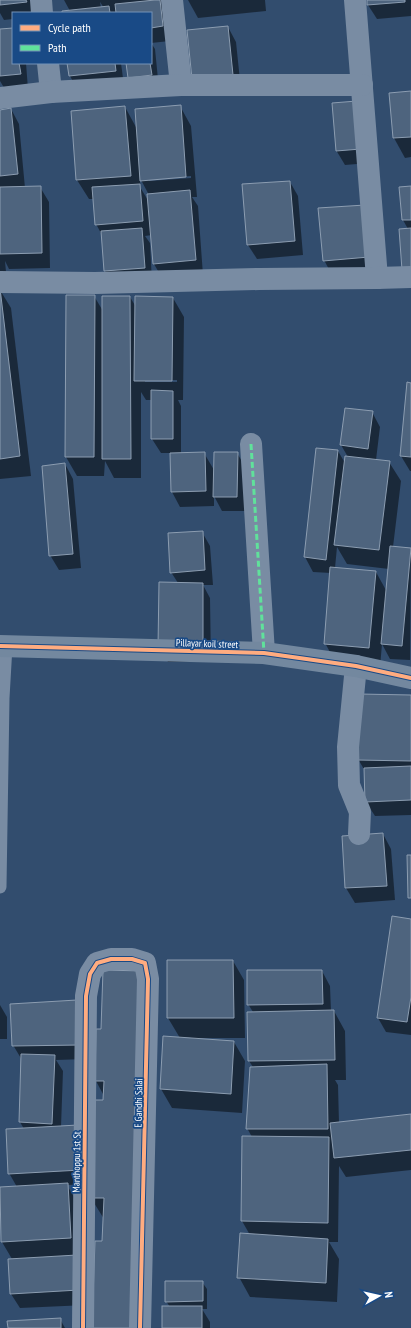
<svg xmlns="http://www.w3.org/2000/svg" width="411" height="1328" font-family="'PT Sans Narrow',sans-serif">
<rect width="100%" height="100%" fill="#324d6e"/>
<!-- shadow -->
<g fill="#0007" fill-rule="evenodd">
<polygon points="0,0 33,0 34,13 13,13 13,19 4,20 0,13"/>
<path d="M64,0H165L170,41L151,43L155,49L159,89L127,63H151V13H63L70,11ZM100,2L104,8H101Z"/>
<polygon points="188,0 265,0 266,11 198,18"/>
<polygon points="368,0 411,0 411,16 377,19 368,5"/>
<polygon points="228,27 236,42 241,90 193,79"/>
<polygon points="13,29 13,63 26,63 28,89 6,91 0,81 0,30"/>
<polygon points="68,63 121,63 124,86 78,91 70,76"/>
<polygon points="411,92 411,157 405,158 394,138 390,94"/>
<path d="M180,106L191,126L197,197H192L198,206L203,275L162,278L154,264L152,235L145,236L150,243L152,282L113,285L105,271L102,235L96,224L94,199H89L77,180L72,112L125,107L137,129ZM191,176V178L149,181V179ZM140,178L149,195V202L140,187Z"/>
<polygon points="11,109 19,124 25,188 40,187 49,202 50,268 9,269 5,261 7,283 0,284 0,111"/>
<polygon points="365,116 369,163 345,165 336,150"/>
<polygon points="290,182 298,196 303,255 257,259 248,245"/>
<polygon points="411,187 411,277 408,229 403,220 400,188"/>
<polygon points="365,206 377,272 332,275 324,260"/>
<polygon points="0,290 11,308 31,476 0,479"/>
<path d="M94,296L103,311L130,297L136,307L173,298L184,317L183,400H178L181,406V454L204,453L214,470L237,453L246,468L245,511H222L214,496V506L180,507L172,492L171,453H161L152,439V400H146L141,392V478H114L105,461L104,476H77L66,457ZM145,380H177V382H145Z"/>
<polygon points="411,384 411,471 410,471 401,456"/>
<path d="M372,412L380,427L376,460L389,462L401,481L393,547L411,549L410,660L390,659L382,644L380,667L336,663L325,643L331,573L313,572L305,557L317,449L338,451L345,463L348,457L341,445ZM337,547L347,564L389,569L387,592L376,572L335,568Z"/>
<polygon points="65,464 73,479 81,568 59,570 50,555"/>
<polygon points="202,532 210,546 213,585 203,585 210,598 211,662 168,662 159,647 178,583 171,572"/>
<polygon points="411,696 411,815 375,816 366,802 365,771 358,759"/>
<polygon points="383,834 391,849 395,900 355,903 346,888 343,837"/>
<polygon points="411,920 411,1035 386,1032 378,1018"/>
<polygon points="168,961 233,961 244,980 245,1038 198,1038 198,1039 234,1042 245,1061 242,1113 172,1108 161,1089 180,1038 168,1018"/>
<polygon points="322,971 330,986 331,1011 334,1011 345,1031 346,1080 335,1080 338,1085 339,1123 411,1115 411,1170 346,1177 339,1166 338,1242 329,1242 339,1259 337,1302 250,1297 239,1277 250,1235 242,1221 252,1137 247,1128 253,1067 249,1061 249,1013 253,1012 248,1004"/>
<polygon points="143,972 103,1242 104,1219 91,1198 104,1101 104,1096 96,1081"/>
<polygon points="77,1001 87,1059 56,1060 63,1071 61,1127 89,1184 67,1185 78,1204 87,1305 20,1308 11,1294 12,1259 2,1242 0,1202 0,1188 17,1187 9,1173 24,1129 20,1122 22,1060 13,1045"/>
<polygon points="0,1005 7,1017 7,1039 0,1039"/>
<polygon points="202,1282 207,1289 207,1309 202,1309 210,1322 210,1328 163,1328 170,1307 166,1301"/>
<polygon points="60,1319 65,1328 9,1328"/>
</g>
<!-- building -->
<g fill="#4e647e" stroke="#8c9db1">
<polygon points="0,0 26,0 27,2 0,5"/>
<polygon points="155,0 160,0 163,26 151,28 151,13 116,13 115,4"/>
<polygon points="367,0 405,0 405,2 367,5"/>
<polygon points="109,6 110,13 62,13 62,11"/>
<polygon points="228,26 233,75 192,79 187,30"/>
<polygon points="13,28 13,63 19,63 21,74 0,76 0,29"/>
<polygon points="67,63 115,63 116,71 69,76"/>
<polygon points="126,63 150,63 152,75 128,78"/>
<polygon points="411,91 411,137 393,138 389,93"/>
<polygon points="357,101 361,149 336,151 332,103"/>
<polygon points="181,105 186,177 140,181 135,109"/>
<polygon points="125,106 131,176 76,180 71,111"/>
<polygon points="11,108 18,174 0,176 0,110"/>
<polygon points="290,181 295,241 247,245 242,184"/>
<polygon points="140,184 143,221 95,225 92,187"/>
<polygon points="41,186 42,253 0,254 0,187"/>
<polygon points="411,186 411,220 402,220 399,187"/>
<polygon points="190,190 196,260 153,264 147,194"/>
<polygon points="365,205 369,257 323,261 318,208"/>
<polygon points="142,228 145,268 104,271 101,231"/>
<polygon points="411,228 411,269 402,270 399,229"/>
<polygon points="0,288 20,456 0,459"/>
<polygon points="66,295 95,295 94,457 65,457"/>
<polygon points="102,296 130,296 131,459 102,459"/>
<polygon points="135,296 173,297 172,381 134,381"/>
<polygon points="407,382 411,383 411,457 400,456"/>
<polygon points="151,390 173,391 173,439 151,439"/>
<polygon points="345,408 373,411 368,449 340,445"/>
<polygon points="316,448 338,450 326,560 304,557"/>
<polygon points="205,452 206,491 171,492 170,453"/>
<polygon points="214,452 238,452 237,497 213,497"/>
<polygon points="345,456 390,461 379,550 334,545"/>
<polygon points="65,463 73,554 49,556 42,466"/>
<polygon points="203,531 205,570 170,573 168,533"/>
<polygon points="390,546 411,548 402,646 381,644"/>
<polygon points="330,567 376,571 369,648 324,644"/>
<polygon points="159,582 203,583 203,648 158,647"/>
<polygon points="359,694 411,695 411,761 357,760"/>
<polygon points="411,766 411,800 365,802 364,768"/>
<polygon points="383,833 387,886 345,888 342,836"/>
<polygon points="407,855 411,855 411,898 408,898"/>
<polygon points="392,916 411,919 411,997 407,1022 377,1018"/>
<polygon points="167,960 233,960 234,1018 167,1018"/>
<polygon points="103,970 143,971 133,1328 92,1328 95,1241 102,1241 104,1198 90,1198 93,1100 103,1100 104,1081 95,1081 96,1029 101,1029"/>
<polygon points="247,970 322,970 323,1004 247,1005"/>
<polygon points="77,1000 80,1045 12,1046 10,1004"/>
<polygon points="334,1010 335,1060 248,1061 247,1012"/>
<polygon points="163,1036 234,1041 231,1094 160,1089"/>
<polygon points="21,1054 55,1055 52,1124 19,1122"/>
<polygon points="327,1064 328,1129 246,1129 250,1067"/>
<polygon points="411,1114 411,1150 334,1158 330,1123"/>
<polygon points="78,1125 81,1170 8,1174 6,1129"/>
<polygon points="242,1136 329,1137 328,1223 241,1221"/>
<polygon points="68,1183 71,1238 1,1242 0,1187"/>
<polygon points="240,1233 328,1239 326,1283 237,1278"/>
<polygon points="77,1255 79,1290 10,1294 8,1259"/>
<polygon points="165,1281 203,1281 203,1301 165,1302"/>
<rect x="162" y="1306" width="40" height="22"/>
<polygon points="61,1318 61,1328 8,1328 7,1321"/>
</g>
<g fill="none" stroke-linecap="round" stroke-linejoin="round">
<!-- lane -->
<polyline stroke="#798ca3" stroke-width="13" points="0,887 3,698 6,646"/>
<!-- street -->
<g stroke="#798ca3" stroke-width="22">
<polyline points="41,0 42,13"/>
<polyline points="172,0 181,85"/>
<polyline points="355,0 377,278"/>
<polyline points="48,63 51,92"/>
<polyline points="0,98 51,92 181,85 362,85"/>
<polyline points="0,282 95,283 259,279 377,278 411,277"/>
<polyline points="251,444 264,653"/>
<polyline points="356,666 348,747 349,785 360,812 359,834"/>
<polyline points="83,1328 86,996 90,974 97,963 111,959 132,959 145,963 148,979 140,1328"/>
</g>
<!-- secondary -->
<polyline stroke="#73889f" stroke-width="22" points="0,646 264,653 356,666 411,678"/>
<!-- quiet -->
<polyline stroke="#60e19b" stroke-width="3" stroke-dasharray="6 3" stroke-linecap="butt" points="251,444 264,653"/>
<defs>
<g id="cycleway">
<polyline points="0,646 264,653 356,666 411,678"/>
<polyline points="83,1328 86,996 90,974 97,963 111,959 132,959 145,963 148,979 140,1328"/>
</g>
</defs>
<!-- cycleway casing -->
<use href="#cycleway" stroke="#194a86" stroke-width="6"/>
<!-- cycleway -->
<use href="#cycleway" stroke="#ffac80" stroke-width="4"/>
</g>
<g text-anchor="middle" stroke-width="3.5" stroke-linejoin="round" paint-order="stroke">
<!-- street labels -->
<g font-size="10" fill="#fff" stroke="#194a86">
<text transform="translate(207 643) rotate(2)" y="4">Pillayar koil street</text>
<text transform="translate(138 1103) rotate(-89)" y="4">E Gandhi Salai</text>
<text transform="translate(76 1162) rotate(-89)" y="4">Manthoppu 1st St</text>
</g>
</g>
<!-- legend -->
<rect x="12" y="12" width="140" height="52" fill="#194a86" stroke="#7592b6"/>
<rect x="20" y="25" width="20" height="6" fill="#ffac80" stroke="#7592b6"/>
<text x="48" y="32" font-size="12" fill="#ffffff">Cycle path</text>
<rect x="20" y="45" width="20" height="6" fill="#60e19b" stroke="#7592b6"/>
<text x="48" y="52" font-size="12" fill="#ffffff">Path</text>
<!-- north arrow -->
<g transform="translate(379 1296) rotate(82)" stroke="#194a86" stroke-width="3" paint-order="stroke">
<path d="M0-3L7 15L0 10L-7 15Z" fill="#ffffff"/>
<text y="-6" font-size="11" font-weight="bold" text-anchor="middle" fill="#ffffff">N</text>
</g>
</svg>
